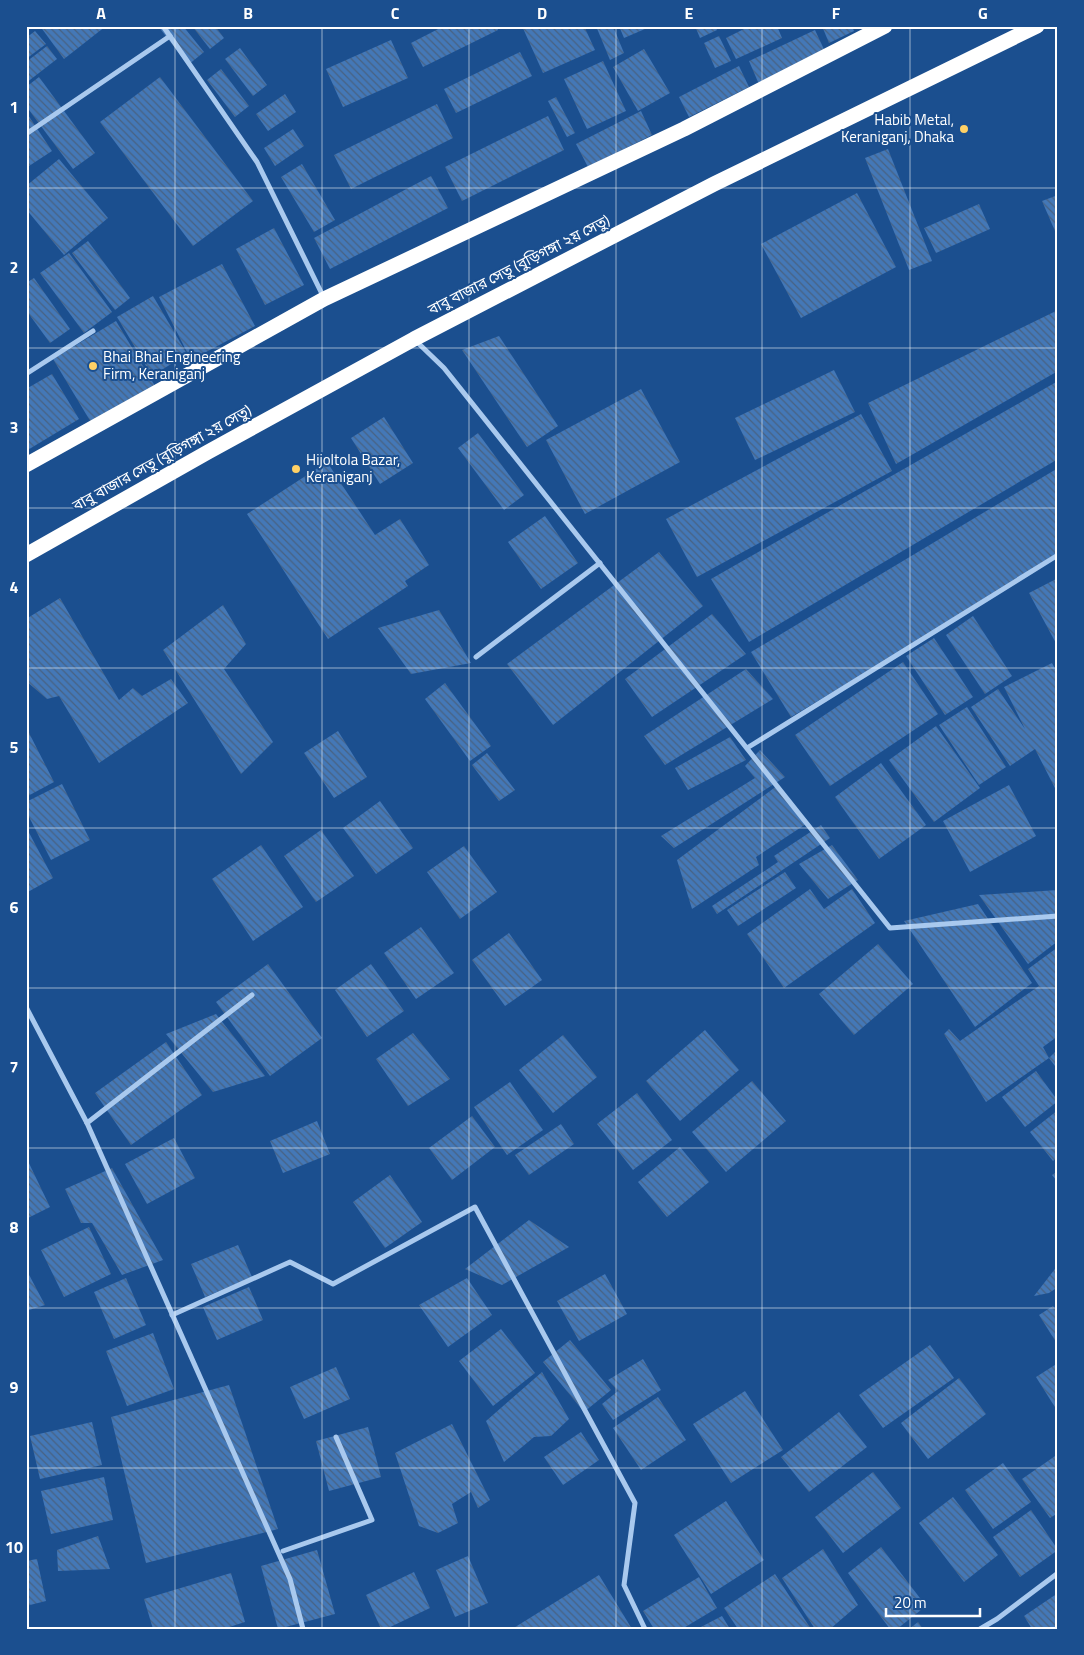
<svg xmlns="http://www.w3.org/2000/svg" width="1084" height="1655" font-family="'Titillium Web','Noto Sans Bengali',sans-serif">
<defs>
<pattern id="building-back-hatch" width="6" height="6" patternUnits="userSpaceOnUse" patternTransform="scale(1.25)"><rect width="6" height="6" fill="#4478b7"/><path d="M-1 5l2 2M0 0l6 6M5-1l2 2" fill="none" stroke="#486282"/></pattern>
</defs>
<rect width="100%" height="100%" fill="#1b4f8f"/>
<!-- building -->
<g fill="url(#building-back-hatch)">
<polygon points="40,26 106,26 64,59"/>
<polygon points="158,26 183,26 204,52 188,65"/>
<polygon points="192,26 215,26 224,38 210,49"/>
<polygon points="444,26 497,26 498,30 423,67 411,43"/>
<polygon points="522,26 584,26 595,50 543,73"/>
<polygon points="596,26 613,26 624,53 610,60"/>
<polygon points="619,26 652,26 624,38"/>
<polygon points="695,26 715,26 717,30 700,38"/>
<polygon points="750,26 777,26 782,38 736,59 726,38"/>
<polygon points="822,26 852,26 854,31 829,43"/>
<polygon points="815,30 828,58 761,89 749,61"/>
<polygon points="35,31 46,44 26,59 26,38"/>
<polygon points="719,36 731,61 715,68 704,43"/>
<polygon points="391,40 408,78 343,107 326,69"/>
<polygon points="47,46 57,59 26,83 26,62"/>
<polygon points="240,48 267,85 253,96 225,59"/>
<polygon points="644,49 670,93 638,111 613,67"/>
<polygon points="520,52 532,76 456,113 444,89"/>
<polygon points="603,61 626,111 587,129 564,79"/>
<polygon points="739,66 749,87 689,117 679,97"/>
<polygon points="221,69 249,106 235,117 207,80"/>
<polygon points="39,77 95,153 73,169 26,106 26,87"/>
<polygon points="160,77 253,201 193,246 100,122"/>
<polygon points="285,94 296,112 268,131 256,114"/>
<polygon points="556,97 575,133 567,137 548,101"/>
<polygon points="437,104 453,138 351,189 334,155"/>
<polygon points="641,111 652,135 588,167 576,144"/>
<polygon points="26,112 52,151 26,168"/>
<polygon points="548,116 564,150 462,201 445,167"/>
<polygon points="293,129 304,146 275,166 264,148"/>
<polygon points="888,149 932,261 909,270 865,158"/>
<polygon points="59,159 108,218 64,255 26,209 26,186"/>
<polygon points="302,164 335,220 314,232 281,177"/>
<polygon points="431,176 448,208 330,269 314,238"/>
<polygon points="857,193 896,267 801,318 761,244"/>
<polygon points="1058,195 1058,238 1042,201"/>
<polygon points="979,204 990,229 936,253 924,228"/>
<polygon points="274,228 304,285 265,305 236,249"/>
<polygon points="88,241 130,298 115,310 72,253"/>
<polygon points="69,253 112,312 84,333 40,273"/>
<polygon points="222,264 255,326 191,360 159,297"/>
<polygon points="34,278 70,329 50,343 26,310 26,283"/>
<polygon points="153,296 187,354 152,376 117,317"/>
<polygon points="1058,310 1058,371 896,464 868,403"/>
<polygon points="116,321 155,386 92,424 53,359"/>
<polygon points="499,336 558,426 527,447 462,350"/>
<polygon points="834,370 855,412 755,460 735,418"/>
<polygon points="52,374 79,419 26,451 26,389"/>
<polygon points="1058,381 1058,459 749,642 711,579"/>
<polygon points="641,389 680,462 585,514 546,440"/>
<polygon points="861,414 892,471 697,577 666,519"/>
<polygon points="384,417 413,463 380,484 351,438"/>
<polygon points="478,433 524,495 504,510 458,448"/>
<polygon points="327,462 375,535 400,519 429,565 405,581 408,586 328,639 247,514"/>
<polygon points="1058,468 1058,557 791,717 751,652"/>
<polygon points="545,516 578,563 541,589 508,542"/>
<polygon points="659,552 703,606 553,725 507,664"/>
<polygon points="1058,578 1058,647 1029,593"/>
<polygon points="60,598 119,700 133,688 142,696 171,679 188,703 99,763 59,696 47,699 26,681 26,619"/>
<polygon points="223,605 246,644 224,669 273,742 241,774 163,650"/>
<polygon points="439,610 471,663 411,674 378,628"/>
<polygon points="712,614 746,654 652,717 625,679"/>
<polygon points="973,616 1012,676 985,694 946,635"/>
<polygon points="934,638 973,697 945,715 906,656"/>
<polygon points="903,662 938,714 830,786 795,735"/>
<polygon points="1052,663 1058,674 1058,794 1035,749 1010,766 971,707 998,689 1025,729 1004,687"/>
<polygon points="746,669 773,699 665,765 644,736"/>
<polygon points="445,683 491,746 470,761 425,699"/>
<polygon points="967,707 1006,767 979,785 939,725"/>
<polygon points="936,726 980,788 934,822 889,760"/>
<polygon points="26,727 54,782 26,797"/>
<polygon points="338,731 367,777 334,798 304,753"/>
<polygon points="730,737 746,760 688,790 675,768"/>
<polygon points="760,750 785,777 674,848 661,836 755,778 745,766"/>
<polygon points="487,753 515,790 499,801 472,765"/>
<polygon points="881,763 926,825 879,859 835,797"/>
<polygon points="62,784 90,840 51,860 26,811 26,802"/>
<polygon points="778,785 806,824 756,857 759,865 692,909 677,860"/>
<polygon points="1009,785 1036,836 970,872 943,821"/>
<polygon points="380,801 413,848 376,874 343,828"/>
<polygon points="821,825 830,838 717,914 712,906 778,862 774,856"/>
<polygon points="26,827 53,878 26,893"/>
<polygon points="321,830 354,876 316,902 284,856"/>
<polygon points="261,845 303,907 253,941 212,879"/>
<polygon points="832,845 858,880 828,899 799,864"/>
<polygon points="464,846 497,892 460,919 427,872"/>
<polygon points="785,872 796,888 738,926 727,910"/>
<polygon points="810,889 824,909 852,889 875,923 784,988 747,934"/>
<polygon points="1058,890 1058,941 1028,964 979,895"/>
<polygon points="978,904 1032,983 975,1027 904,921"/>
<polygon points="421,927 454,973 416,999 384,953"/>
<polygon points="509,933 542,980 505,1006 472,960"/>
<polygon points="878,944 913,984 854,1035 819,994"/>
<polygon points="1058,947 1058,1036 1043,1047 1049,1058 986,1102 944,1034 949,1029 960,1041 1039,986 1028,969"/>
<polygon points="268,964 322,1038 270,1076 216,1002"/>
<polygon points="371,964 404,1011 367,1037 335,990"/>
<polygon points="216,1014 265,1076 213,1092 166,1034"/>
<polygon points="705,1030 739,1070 680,1121 646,1081"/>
<polygon points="413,1033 450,1079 408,1106 376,1059"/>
<polygon points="563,1035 597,1077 553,1113 519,1070"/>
<polygon points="166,1042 202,1095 131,1145 95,1093"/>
<polygon points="1058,1049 1058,1070 1049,1058"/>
<polygon points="1036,1071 1058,1101 1025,1127 1002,1097"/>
<polygon points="752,1081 786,1121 726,1172 692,1132"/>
<polygon points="510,1082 543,1130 507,1155 474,1107"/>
<polygon points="637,1093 672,1140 633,1170 597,1124"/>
<polygon points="1058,1110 1058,1157 1053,1161 1030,1132"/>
<polygon points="472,1116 495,1147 452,1180 429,1148"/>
<polygon points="317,1121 330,1154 283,1173 270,1141"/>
<polygon points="561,1124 574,1144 529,1175 515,1155"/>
<polygon points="174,1138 195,1178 147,1204 125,1164"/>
<polygon points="680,1147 709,1182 667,1217 638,1182"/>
<polygon points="26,1157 50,1207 28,1218 26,1215"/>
<polygon points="112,1168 163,1260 122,1275 92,1223 81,1223 65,1189"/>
<polygon points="1058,1171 1058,1182 1052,1175"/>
<polygon points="390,1175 422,1222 385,1248 353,1202"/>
<polygon points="529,1220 569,1247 502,1285 465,1269"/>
<polygon points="89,1227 111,1274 64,1297 41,1250"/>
<polygon points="238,1245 252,1277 205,1297 191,1264"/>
<polygon points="1058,1265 1058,1287 1049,1293 1034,1296"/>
<polygon points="26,1269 45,1305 26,1311"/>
<polygon points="605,1274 627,1314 579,1341 557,1301"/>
<polygon points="126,1278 146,1325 114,1339 94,1292"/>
<polygon points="467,1278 492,1315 448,1347 419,1305"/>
<polygon points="249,1287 263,1320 217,1340 203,1307"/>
<polygon points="1053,1306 1058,1314 1058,1341 1056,1342 1039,1315"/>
<polygon points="501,1329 535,1373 493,1406 459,1361"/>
<polygon points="153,1333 174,1389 127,1406 106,1351"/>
<polygon points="570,1340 611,1390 584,1412 543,1362"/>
<polygon points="930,1345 954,1378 883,1428 859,1395"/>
<polygon points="643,1359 661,1390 613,1420 602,1404 618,1391 608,1380"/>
<polygon points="1058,1363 1058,1412 1036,1377"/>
<polygon points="336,1367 350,1399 304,1419 290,1387"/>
<polygon points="542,1372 569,1419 551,1436 534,1437 504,1462 486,1421"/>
<polygon points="959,1378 986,1414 928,1459 901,1423"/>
<polygon points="229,1385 278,1529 146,1563 111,1417"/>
<polygon points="745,1391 783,1450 731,1483 693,1424"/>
<polygon points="658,1397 686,1440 641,1470 613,1428"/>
<polygon points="839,1412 867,1447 809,1492 781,1457"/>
<polygon points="92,1422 102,1465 40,1479 30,1436"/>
<polygon points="452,1424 490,1500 478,1508 471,1492 452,1504 458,1523 438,1533 419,1526 395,1453"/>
<polygon points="368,1427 381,1477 329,1491 316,1441"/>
<polygon points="581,1432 599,1460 563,1485 544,1457"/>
<polygon points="1058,1454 1058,1513 1050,1518 1022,1479"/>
<polygon points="1003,1463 1031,1502 993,1529 965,1490"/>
<polygon points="873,1472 901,1508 843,1553 815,1517"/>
<polygon points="104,1477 113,1520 51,1534 41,1491"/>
<polygon points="953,1497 998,1555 964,1582 919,1523"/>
<polygon points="726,1501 764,1560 711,1594 674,1535"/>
<polygon points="1031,1510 1058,1550 1020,1577 993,1537"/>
<polygon points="98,1536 110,1569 58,1571 57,1550"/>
<polygon points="881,1547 926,1606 897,1629 890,1629 848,1573"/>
<polygon points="823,1549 858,1605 830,1629 815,1629 782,1578"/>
<polygon points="317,1550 335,1614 278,1629 261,1566"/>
<polygon points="468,1556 488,1603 455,1617 436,1570"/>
<polygon points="37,1559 46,1601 26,1606 26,1561"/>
<polygon points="414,1572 430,1608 386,1629 381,1629 366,1595"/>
<polygon points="231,1573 245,1622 223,1629 153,1629 144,1599"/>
<polygon points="775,1574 811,1629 738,1629 724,1608"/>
<polygon points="599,1575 632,1629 512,1629"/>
<polygon points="699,1577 717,1608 682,1629 654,1629 643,1611"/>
<polygon points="1058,1593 1058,1629 1032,1629 1024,1616"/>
<polygon points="722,1616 730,1629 697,1629"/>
<polygon points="918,1622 923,1629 909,1629"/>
</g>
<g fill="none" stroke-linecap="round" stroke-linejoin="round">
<!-- street -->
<g stroke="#a9c9ee" stroke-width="5">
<polyline points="163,26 257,162 324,298"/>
<polyline points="26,134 170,36"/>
<polyline points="416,341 444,368 890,928 1058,916"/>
<polyline points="26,374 93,331"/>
<polyline points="476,657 600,563"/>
<polyline points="747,748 1058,555"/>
<polyline points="26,1007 87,1123 290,1579 303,1629"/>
<polyline points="87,1123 252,995"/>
<polyline points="172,1315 290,1262 333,1284 475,1207 635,1503 624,1585 645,1629"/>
<polyline points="283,1551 372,1520 336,1437"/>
<polyline points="980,1629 997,1619 1058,1573"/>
</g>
<!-- highway -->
<g stroke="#fff" stroke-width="15">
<polyline points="26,465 324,299 684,129 885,26"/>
<polyline points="26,555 208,452 414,339 714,184 1037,26"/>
</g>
</g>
<!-- grid -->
<path fill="none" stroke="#fff" stroke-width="1" stroke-opacity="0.55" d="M175,26V1629M322,26V1629M469,26V1629M616,26V1629M762,26V1629M910,26V1629M26,188H1058M26,348H1058M26,508H1058M26,668H1058M26,828H1058M26,988H1058M26,1148H1058M26,1308H1058M26,1468H1058"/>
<!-- markers -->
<g fill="#ffd166" stroke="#1b4f8f" stroke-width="2">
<circle cx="964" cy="129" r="5"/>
<circle cx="93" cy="366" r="5"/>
<circle cx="296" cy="469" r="5"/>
</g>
<g text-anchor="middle" stroke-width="4" stroke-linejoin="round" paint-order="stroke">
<!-- poi labels -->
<g font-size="15" fill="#fff" stroke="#1b4f8f" text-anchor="start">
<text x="954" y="125" text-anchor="end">Habib Metal,<tspan x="954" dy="17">Keraniganj, Dhaka</tspan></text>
<text x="103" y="362">Bhai Bhai Engineering<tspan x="103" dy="17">Firm, Keraniganj</tspan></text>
<text x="306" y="465">Hijoltola Bazar,<tspan x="306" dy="17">Keraniganj</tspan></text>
</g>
<!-- street labels -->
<g font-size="15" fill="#fff" stroke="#1b4f8f">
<text transform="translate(519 265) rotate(-27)" y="5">বাবু বাজার সেতু (বুড়িগঙ্গা ২য় সেতু)</text>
<text transform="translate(162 458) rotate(-29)" y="5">বাবু বাজার সেতু (বুড়িগঙ্গা ২য় সেতু)</text>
</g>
</g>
<!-- border -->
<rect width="1084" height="1655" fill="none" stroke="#1b4f8f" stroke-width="55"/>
<!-- scale -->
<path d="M886 1608v8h94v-8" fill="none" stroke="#ffffff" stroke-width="2.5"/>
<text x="894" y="1608" font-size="15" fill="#ffffff" stroke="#1b4f8f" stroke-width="4" paint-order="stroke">20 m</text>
<rect x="28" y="28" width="1028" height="1600" fill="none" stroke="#fff" stroke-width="2"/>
<g font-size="16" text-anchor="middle" font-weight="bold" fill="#fff">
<text x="101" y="19">A</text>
<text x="248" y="19">B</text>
<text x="395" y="19">C</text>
<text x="542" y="19">D</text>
<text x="689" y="19">E</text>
<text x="836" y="19">F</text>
<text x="983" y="19">G</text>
<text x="14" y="113">1</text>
<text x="14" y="273">2</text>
<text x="14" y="433">3</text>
<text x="14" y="593">4</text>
<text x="14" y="753">5</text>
<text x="14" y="913">6</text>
<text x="14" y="1073">7</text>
<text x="14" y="1233">8</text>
<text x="14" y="1393">9</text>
<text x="14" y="1553">10</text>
</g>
</svg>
